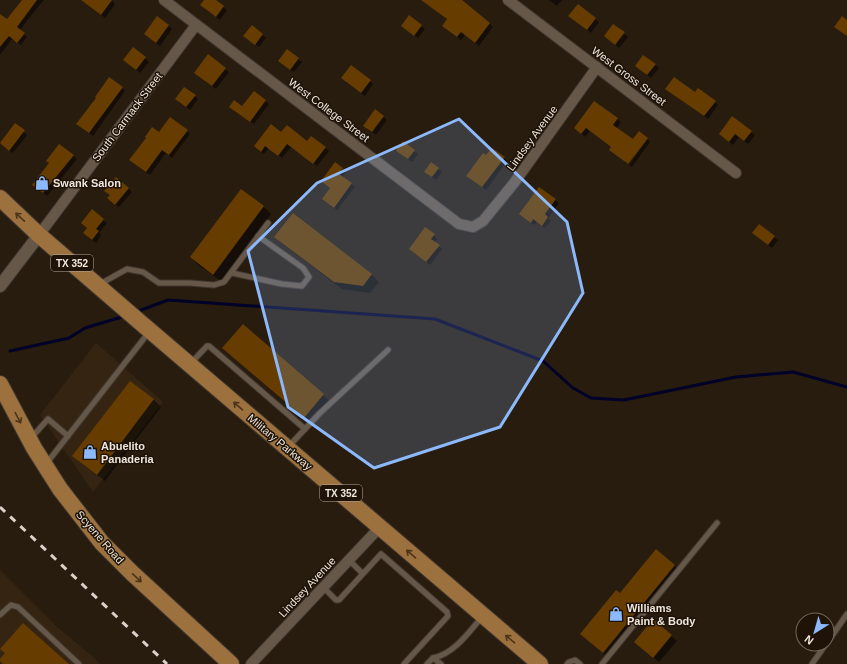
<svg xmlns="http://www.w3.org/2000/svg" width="847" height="664" font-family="Helvetica,sans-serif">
<rect width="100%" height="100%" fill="#281c0f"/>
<!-- built -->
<g fill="#352411">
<polygon points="96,343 163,402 93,492 40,415"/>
<polygon points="0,570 55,625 101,664 0,664"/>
</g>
<!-- shadow -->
<g fill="#0007">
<polygon points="23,0 44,0 37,8 20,30 27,37 21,45 12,39 0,55 0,17 7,21"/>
<polygon points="81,0 113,0 112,1 115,4 105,18"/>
<polygon points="205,0 214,0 227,10 220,20 205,9"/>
<polygon points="423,0 458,0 493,27 479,46 465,35 461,40 446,29 447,19"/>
<polygon points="549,0 562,0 557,6"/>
<polygon points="578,5 599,22 591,33 573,19"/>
<polygon points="158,18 172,29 160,46 145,34"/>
<polygon points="613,25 628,37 619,48 609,39"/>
<polygon points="252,26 266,38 259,47 248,39"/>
<polygon points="421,26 425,29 418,38 405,29"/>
<polygon points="133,48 149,62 140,73 128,63"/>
<polygon points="287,51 302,62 294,72 283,64"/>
<polygon points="655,65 659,68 651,78 640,69"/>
<polygon points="225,69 229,72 216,89 199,76"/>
<polygon points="370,81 373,84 365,96 346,82"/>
<polygon points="122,88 125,91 93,136 81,127"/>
<polygon points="254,92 269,104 254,124 234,110 242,107"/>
<polygon points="670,92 695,94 715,102 718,105 708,119"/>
<polygon points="195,96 198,99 190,110 180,102"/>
<polygon points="375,110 387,120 376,135 367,129"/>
<polygon points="733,118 755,135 748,144 739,137 733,145 720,134"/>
<polygon points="617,119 621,122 616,129 633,141 646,138 627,164 610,150 612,148 590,131 585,137 575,128"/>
<polygon points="15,125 27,135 13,153 4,147"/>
<polygon points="187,131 190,134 172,158 166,153 150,175 134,163 159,134"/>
<polygon points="281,133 325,148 329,151 317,166 291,147 282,158 269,148 264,154 258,150"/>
<polygon points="648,139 650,142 632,167 629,165"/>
<polygon points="414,151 418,154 412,162 401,154"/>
<polygon points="73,155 77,159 47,196 34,185"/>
<polygon points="486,157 504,158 507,161 486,190 471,179"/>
<polygon points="335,164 346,173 342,177 355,187 337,210 327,202 331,188"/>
<polygon points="431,164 442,172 436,180 429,175"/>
<polygon points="128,188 132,192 119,207 112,202"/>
<polygon points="540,188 559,203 548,218 551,221 545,228 537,222 534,225 524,217"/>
<polygon points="242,190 264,207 271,214 221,281 198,265 191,257"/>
<polygon points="103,220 107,223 99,233 101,235 96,243 88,237"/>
<polygon points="759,226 778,240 772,248 757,236"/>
<polygon points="434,235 437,239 435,242 442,249 430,265 414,252"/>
<polygon points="276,237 371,274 379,282 370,293 342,289 283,244"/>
<polygon points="243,326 331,402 311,425 231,355"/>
<polygon points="130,382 154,400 161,407 105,481 81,463 74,456"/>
<polygon points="674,565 681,573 610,659 581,634"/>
<polygon points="653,620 677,641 659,662 641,647"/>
</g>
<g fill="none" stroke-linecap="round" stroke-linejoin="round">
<!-- stream -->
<g stroke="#000028" stroke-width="3">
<polyline points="136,312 168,300 435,319 543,361 573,388 591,398 624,400 736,377 793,372 847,387"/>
<polyline points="10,351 69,338 85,328 125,316"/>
</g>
</g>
<!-- building -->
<g fill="#663c00">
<polygon points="22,0 37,0 17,27 25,33 17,43 9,36 0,47 0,14 7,19"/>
<polygon points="81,0 112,0 101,15"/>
<polygon points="204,0 216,0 224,6 216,17 200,5"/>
<polygon points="421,0 462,0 490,23 475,43 461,32 457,37 442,26 447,19"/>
<polygon points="578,4 596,18 587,30 568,16"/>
<polygon points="409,15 422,25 414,36 401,26"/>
<polygon points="157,16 169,25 156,43 144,34"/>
<polygon points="842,16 847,20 847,36 834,27"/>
<polygon points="613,24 625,32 615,45 604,36"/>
<polygon points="252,25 263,34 255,45 243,36"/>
<polygon points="133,47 146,57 136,70 123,60"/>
<polygon points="287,49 299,58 290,70 278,61"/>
<polygon points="208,54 226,68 212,86 194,73"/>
<polygon points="643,55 656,64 647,75 635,66"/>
<polygon points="351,65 371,80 361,93 341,78"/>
<polygon points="109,77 123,87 89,133 76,124 96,98 95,97"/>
<polygon points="674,77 695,92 698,88 716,101 704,116 665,89"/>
<polygon points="184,87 196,95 186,107 175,99"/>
<polygon points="254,91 266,100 250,122 229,107 234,100 242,106"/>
<polygon points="594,101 618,118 613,125 633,139 639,131 648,138 628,164 609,150 611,147 586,128 581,134 574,128"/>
<polygon points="375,109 384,116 372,132 363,126"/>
<polygon points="732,116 752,131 744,141 735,134 729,142 719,134"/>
<polygon points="170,117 188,130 169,155 162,150 146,172 129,160 146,138 145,137 152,127 159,132"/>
<polygon points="15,123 25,130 9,151 0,143"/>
<polygon points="271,124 281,132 287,125 307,141 311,136 326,147 313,164 287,144 278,156 265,146 261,152 254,146"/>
<polygon points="403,141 415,150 408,159 396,151"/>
<polygon points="59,144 74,155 43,193 32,185 49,163 46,161"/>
<polygon points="492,148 505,157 482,187 466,176 483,153 486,155"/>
<polygon points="335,162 343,168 339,174 352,183 334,208 322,199 330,188 321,181"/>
<polygon points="431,162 439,168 432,177 424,172"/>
<polygon points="116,177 129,188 115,205 107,198 110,195 104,191"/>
<polygon points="539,187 556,199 545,214 548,217 542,226 533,219 531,223 519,214"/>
<polygon points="241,189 264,206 213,275 190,257"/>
<polygon points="92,209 104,219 96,229 99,231 92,240 83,233 87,228 81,223"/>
<polygon points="293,213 372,274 363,286 334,282 274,237"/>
<polygon points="759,224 775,236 768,245 752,233"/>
<polygon points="425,227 435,234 431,239 440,245 426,262 409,249"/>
<polygon points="243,324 324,394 304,418 222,348"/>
<polygon points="130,381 154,399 97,475 72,456"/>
<polygon points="656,549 675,565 603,653 580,634 616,590 620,593"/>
<polygon points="653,619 672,635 653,658 634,642"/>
<polygon points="23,623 69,664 3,664 0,661 0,659 5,653 0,649"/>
</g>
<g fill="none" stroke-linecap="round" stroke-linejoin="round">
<defs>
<g id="service">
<polyline points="232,273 282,284 302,286 309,277 303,268 258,236"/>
<polyline points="100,284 127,269 143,272 159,283 190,283 214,285 224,282 268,223"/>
<polyline points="191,363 207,346 209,346 305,429"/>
<polyline points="32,437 48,419 68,436"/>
<polyline points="289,446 320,413 388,350"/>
<polyline points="46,464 149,332"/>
<polyline points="349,560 362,573"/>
<polyline points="323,587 336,600 339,600 381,554 447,612 448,616 404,664"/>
<polyline points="0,615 11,605 18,607 79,664"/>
<polyline points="827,643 847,614"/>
<path d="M433,658C454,654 469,632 482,617"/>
<polyline points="427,664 433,658 441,664"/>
<polyline points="567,664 569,662 575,660 580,664"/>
<polyline points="602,664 717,523"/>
<polyline points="812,664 826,644"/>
</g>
<g id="minor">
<polyline points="164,0 459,224 473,227 483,221 514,183 597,67"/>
<polyline points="508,0 736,173"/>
<polyline points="39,235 196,25"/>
<polyline points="251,664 380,527"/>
</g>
<polyline id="tertiary" points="0,286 39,235"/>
<g id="primary">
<polyline points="0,198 39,235 141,323 540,664"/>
<polyline points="0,384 34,448 60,489 102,543 132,573 231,664"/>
</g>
</defs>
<!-- service casing -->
<use href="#service" stroke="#413831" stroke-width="7"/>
<!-- minor casing -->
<use href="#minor" stroke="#413831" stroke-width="12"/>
<!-- tertiary casing -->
<use href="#tertiary" stroke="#413831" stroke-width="14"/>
<!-- primary casing -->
<use href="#primary" stroke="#413831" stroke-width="18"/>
<!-- service -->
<use href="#service" stroke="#665849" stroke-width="5"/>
<!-- minor -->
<use href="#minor" stroke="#665849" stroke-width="10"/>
<!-- tertiary -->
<use href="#tertiary" stroke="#665849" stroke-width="12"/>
<!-- primary -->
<use href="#primary" stroke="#9c713e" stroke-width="16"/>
<!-- rail -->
<polyline stroke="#dad2c9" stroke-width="3" stroke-dasharray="7 7" stroke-linecap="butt" points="0,507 167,664"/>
</g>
<!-- one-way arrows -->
<defs><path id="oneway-shaft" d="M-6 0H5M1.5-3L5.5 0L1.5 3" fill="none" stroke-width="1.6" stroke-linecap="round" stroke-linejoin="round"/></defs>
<g stroke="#4a341a">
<use href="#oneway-shaft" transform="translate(20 217) rotate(-137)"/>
<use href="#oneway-shaft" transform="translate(238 406) rotate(-139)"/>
<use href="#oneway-shaft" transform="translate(18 418) rotate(62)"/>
<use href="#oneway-shaft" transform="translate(411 554) rotate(-139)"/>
<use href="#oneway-shaft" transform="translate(137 578) rotate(43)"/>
<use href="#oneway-shaft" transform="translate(510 639) rotate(-140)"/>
</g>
<!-- marked area -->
<path fill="#8cb9fc" fill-opacity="0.2" stroke="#8cb9fc" stroke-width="3" stroke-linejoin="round" d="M459,119L567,222L583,293L500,427L374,468L288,407L248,251L317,183Z"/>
<!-- icons -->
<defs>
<symbol id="shop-bare" viewBox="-9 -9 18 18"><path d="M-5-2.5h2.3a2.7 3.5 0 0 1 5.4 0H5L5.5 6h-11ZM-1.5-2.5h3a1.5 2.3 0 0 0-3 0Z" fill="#8cb9fc" stroke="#1e1306" stroke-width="2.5" paint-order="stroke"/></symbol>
</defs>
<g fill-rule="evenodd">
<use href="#shop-bare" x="32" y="173" width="20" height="20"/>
<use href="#shop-bare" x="80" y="442" width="20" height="20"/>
<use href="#shop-bare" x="606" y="604" width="20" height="20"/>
</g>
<g text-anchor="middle" stroke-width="3" stroke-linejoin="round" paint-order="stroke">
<!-- shield labels -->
<g fill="#1e1306" stroke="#b0a79d" stroke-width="1">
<rect x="51" y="255" width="42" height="16" rx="3"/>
<rect x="320" y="485" width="42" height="16" rx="3"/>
</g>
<g font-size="10" font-weight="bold" fill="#efe7de">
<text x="72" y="267">TX 352</text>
<text x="341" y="497">TX 352</text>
</g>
<!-- street labels -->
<g font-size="11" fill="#efe7de" stroke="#1e1306">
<text transform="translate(629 76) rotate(37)" y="4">West Gross Street</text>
<text transform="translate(329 110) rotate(37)" y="4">West College Street</text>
<text transform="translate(127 117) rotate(-53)" y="4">South Carmack Street</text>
<text transform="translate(532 138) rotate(-54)" y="4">Lindsey Avenue</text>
<text transform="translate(280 442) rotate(40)" y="4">Military Parkway</text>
<text transform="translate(100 537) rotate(49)" y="4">Scyene Road</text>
<text transform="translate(307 587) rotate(-47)" y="4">Lindsey Avenue</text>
</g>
<!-- poi labels -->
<g font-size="11" font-weight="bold" fill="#efe7de" stroke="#1e1306" text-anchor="start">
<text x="53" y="187">Swank Salon</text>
<text x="101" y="450">Abuelito<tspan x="101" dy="13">Panaderia</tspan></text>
<text x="627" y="612">Williams<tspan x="627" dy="13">Paint &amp; Body</tspan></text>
</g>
</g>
<!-- north arrow -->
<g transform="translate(815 632) rotate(217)"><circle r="19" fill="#1e1306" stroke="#72685c"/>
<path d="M0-3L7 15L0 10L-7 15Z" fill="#8cb9fc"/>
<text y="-6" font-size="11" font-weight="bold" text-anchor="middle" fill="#efe7de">N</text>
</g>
</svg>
